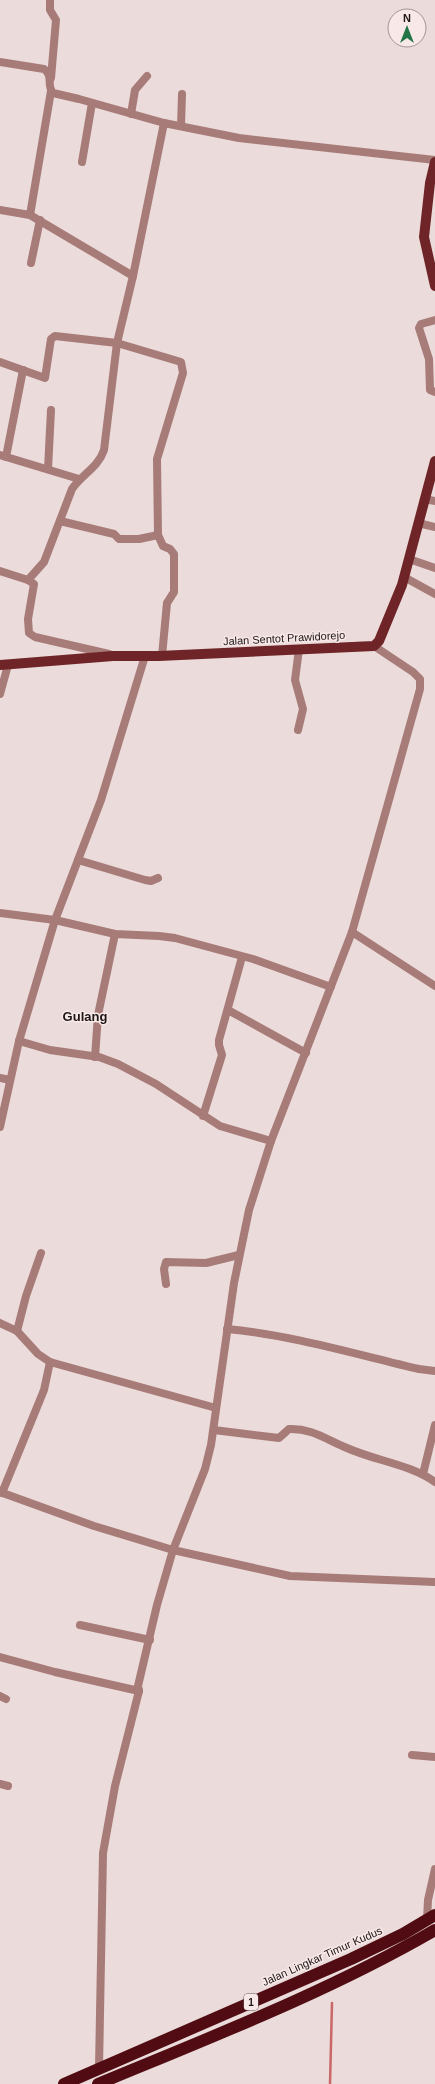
<svg xmlns="http://www.w3.org/2000/svg" width="435" height="2084" font-family="Helvetica,sans-serif">
<rect width="100%" height="100%" fill="#ebdbda"/>
<g fill="none" stroke-linecap="round" stroke-linejoin="round">
<!-- stream -->
<polyline stroke="#c96867" stroke-width="2.5" points="330,2084 332,2003"/>
<!-- minor -->
<g stroke="#a77b78" stroke-width="8">
<polyline points="50,0 50,10 56,20 51,78"/>
<path d="M0,62L44,69C54,76 46,85 53,93L79,99L164,123L239,138L435,160"/>
<polyline points="131,114 135,90 147,76"/>
<polyline points="181,126 182,94"/>
<polyline points="82,162 92,103"/>
<path d="M0,210L30,215L133,276L117,343L104,450C98,468 82,474 72,489L44,562L28,580"/>
<polyline points="30,215 51,91"/>
<polyline points="31,263 40,220"/>
<polyline points="133,276 164,123"/>
<polyline points="435,320 421,324 419,328 429,359 430,390 435,392"/>
<polyline points="0,362 45,378 51,339 55,336 117,343 181,362 183,373 157,459 158,535 163,546 170,549 174,554 174,592 167,603 162,656"/>
<polyline points="0,455 79,479"/>
<polyline points="6,457 23,370"/>
<polyline points="48,469 51,410"/>
<polyline points="425,499 435,501"/>
<polyline points="60,521 114,534 119,539 139,539 158,535"/>
<polyline points="418,523 435,527"/>
<polyline points="409,559 435,568"/>
<polyline points="0,571 28,580 34,584 28,619 29,633 35,637 109,654"/>
<polyline points="404,577 435,594"/>
<polyline points="374,646 413,672 420,679 420,689 352,932 271,1141 249,1210 234,1283 211,1445 205,1469 173,1550 290,1576 435,1582"/>
<polyline points="0,694 8,665"/>
<polyline points="298,730 303,709 295,680 299,649"/>
<polyline points="78,860 145,880 151,881 158,878"/>
<polyline points="0,913 55,920 115,934 159,936 175,938 253,959 331,987"/>
<polyline points="352,932 435,986"/>
<polyline points="228,1010 306,1053"/>
<polyline points="19,1041 50,1050 99,1057 118,1064 156,1084 220,1126 271,1141"/>
<polyline points="95,1057 98,1015 115,934"/>
<polyline points="0,1078 10,1080"/>
<polyline points="203,1116 222,1055 219,1045 219,1040 242,957"/>
<polyline points="0,1127 19,1041 55,920 101,800 145,656"/>
<polyline points="166,1284 164,1269 166,1262 206,1263 239,1255"/>
<polyline points="0,1323 17,1331 38,1354 50,1362 216,1408"/>
<path d="M227,1329C292,1335 355,1354 419,1369L435,1371"/>
<polyline points="17,1331 26,1296 41,1253"/>
<path d="M214,1430L279,1438L289,1429C312,1428 327,1440 347,1448C376,1461 409,1464 435,1482"/>
<polyline points="423,1474 435,1425"/>
<polyline points="0,1492 94,1526 173,1550 157,1605 138,1686 139,1691 55,1672 0,1657"/>
<polyline points="2,1493 44,1390 50,1362"/>
<polyline points="80,1625 150,1640"/>
<polyline points="0,1696 6,1699"/>
<polyline points="412,1755 435,1757"/>
<polyline points="0,1784 8,1786"/>
<polyline points="427,1920 428,1900 435,1869"/>
<polyline points="99,2068 103,1853 115,1786 139,1691"/>
</g>
<!-- major -->
<g stroke="#6f2527" stroke-width="10">
<polyline points="435,162 430,183 424,237 435,286"/>
<polyline points="0,665 113,656 159,656 374,646 379,641 402,585 435,461"/>
</g>
<!-- highway -->
<g stroke="#500c12" stroke-width="12">
<polyline points="64,2084 351,1959 403,1934 435,1915"/>
<path d="M98,2084C211,2037 328,1992 435,1930"/>
</g>
</g>
<g text-anchor="middle" stroke-width="3" stroke-linejoin="round" paint-order="stroke">
<!-- shield labels -->
<rect fill="#f8e8e7" stroke="#5f5655" stroke-width="1" x="244" y="1994" width="14" height="16" rx="3"/>
<g font-size="10" font-weight="bold" fill="#1d1717">
<text x="251" y="2006">1</text>
</g>
<!-- street labels -->
<g font-size="11" fill="#1d1717" stroke="#f8e8e7">
<text transform="translate(284 638) rotate(-3)" y="4">Jalan Sentot Prawidorejo</text>
<text transform="translate(322 1956) rotate(-24)" y="4">Jalan Lingkar Timur Kudus</text>
</g>
<!-- quarter labels -->
<g font-size="13" font-weight="bold" fill="#1d1717" stroke="#f8e8e7">
<text x="85" y="1021">Gulang</text>
</g>
</g>
<!-- north arrow -->
<g transform="translate(407 28)"><circle r="19" fill="#f8e8e7" stroke="#a09494"/>
<path d="M0-3L7 15L0 10L-7 15Z" fill="#227547"/>
<text y="-6" font-size="11" font-weight="bold" text-anchor="middle" fill="#1d1717">N</text>
</g>
</svg>
